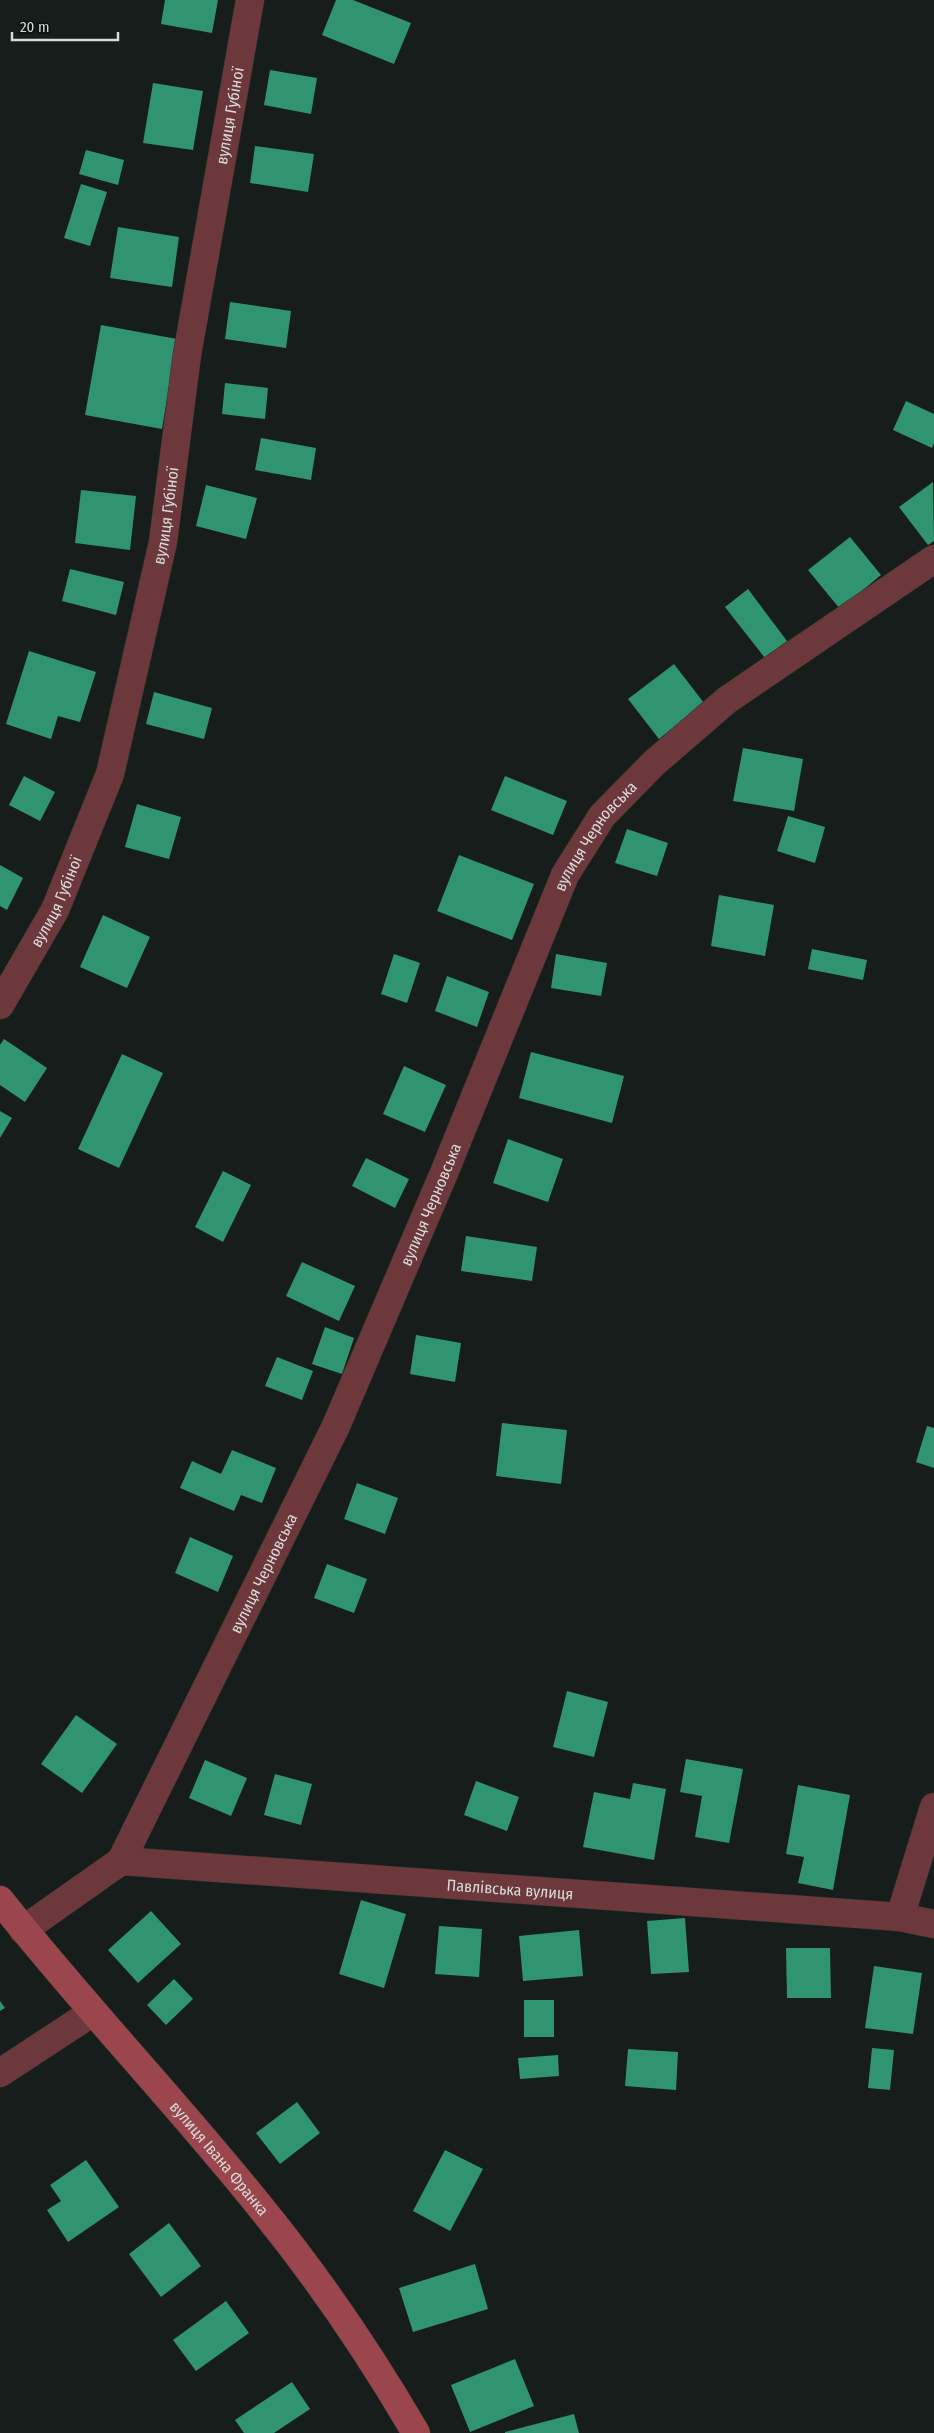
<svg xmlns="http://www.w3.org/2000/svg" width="934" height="2433" font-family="'Fira Sans Condensed',sans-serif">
<rect width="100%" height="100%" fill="#171d1a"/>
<!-- building -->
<g fill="#319471">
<polygon points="165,0 218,0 212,33 161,24"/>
<polygon points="336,0 353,0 411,23 394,64 322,35"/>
<polygon points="270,70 317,78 311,114 264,105"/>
<polygon points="153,83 203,91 193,150 143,143"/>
<polygon points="255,146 314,154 308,192 250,183"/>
<polygon points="86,150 124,160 118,185 79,174"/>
<polygon points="81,184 107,192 90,246 64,238"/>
<polygon points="118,227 179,237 172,287 110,278"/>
<polygon points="230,302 291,311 286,348 225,339"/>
<polygon points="101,325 177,339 162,429 85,415"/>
<polygon points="225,383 268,388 265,419 222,414"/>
<polygon points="906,401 934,414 934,443 932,448 893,430"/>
<polygon points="261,438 316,448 311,480 255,470"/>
<polygon points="933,482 934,541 928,545 899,507"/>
<polygon points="206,485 257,498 246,539 196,526"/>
<polygon points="81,490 136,496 130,550 75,543"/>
<polygon points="850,537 881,575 840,609 808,570"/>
<polygon points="70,569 124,582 116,615 62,601"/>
<polygon points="748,589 787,641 765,658 725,607"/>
<polygon points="29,651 96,672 80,722 58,716 51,739 6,724"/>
<polygon points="674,664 704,703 659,739 628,699"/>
<polygon points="154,692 212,708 204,739 146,724"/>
<polygon points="743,748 803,759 794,811 733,801"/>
<polygon points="24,776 55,792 40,821 9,805"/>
<polygon points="505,776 567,801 553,835 491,810"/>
<polygon points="137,804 181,817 169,859 125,847"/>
<polygon points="788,816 825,827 815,863 777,851"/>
<polygon points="627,829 668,843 657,876 615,863"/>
<polygon points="459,855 534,884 512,940 437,911"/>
<polygon points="0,865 23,878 7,910 0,906"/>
<polygon points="719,895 774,905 765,956 711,946"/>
<polygon points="103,915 150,937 127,988 80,967"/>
<polygon points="812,949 867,960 863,980 808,969"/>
<polygon points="394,954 420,963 407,1003 381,994"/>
<polygon points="556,954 607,963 601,996 551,988"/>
<polygon points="447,976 489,992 477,1027 435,1011"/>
<polygon points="4,1039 47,1068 25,1102 0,1085 0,1045"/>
<polygon points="531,1052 624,1076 612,1123 519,1098"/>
<polygon points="122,1054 163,1073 119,1168 78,1149"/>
<polygon points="404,1066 446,1085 425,1132 383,1114"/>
<polygon points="0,1111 12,1118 0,1138"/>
<polygon points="508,1139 563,1159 548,1202 493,1183"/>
<polygon points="366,1158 409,1179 395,1208 352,1186"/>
<polygon points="223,1171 251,1185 223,1242 195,1227"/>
<polygon points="466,1236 537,1247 532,1281 461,1271"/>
<polygon points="302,1262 355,1286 339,1321 286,1296"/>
<polygon points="325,1327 354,1338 342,1374 312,1364"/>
<polygon points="416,1335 461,1343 455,1382 410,1374"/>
<polygon points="277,1357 313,1371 302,1400 265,1386"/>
<polygon points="502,1423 567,1430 561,1484 496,1476"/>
<polygon points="927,1426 934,1428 934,1468 916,1462"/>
<polygon points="232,1450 276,1468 262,1503 241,1495 234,1511 180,1488 192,1461 221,1474"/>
<polygon points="357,1483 398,1498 385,1534 344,1519"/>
<polygon points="190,1537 233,1556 218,1592 175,1573"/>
<polygon points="327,1564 367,1579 354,1613 314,1598"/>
<polygon points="567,1691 608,1702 594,1757 553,1747"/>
<polygon points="76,1715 117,1744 82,1793 41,1764"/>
<polygon points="686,1759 743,1769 729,1843 695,1837 702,1796 680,1792"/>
<polygon points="205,1760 247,1778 231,1816 189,1798"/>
<polygon points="275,1774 312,1784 301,1825 264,1815"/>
<polygon points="476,1781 519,1797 507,1831 464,1815"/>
<polygon points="633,1783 666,1789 654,1860 583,1847 594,1792 630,1799"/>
<polygon points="798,1785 850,1795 833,1890 798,1883 804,1857 786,1854"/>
<polygon points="361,1900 406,1914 384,1988 339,1974"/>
<polygon points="151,1911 181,1944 138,1983 108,1950"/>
<polygon points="685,1918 689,1972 651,1974 647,1921"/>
<polygon points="439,1926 482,1929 479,1977 435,1974"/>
<polygon points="579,1930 583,1976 523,1981 519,1936"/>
<polygon points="786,1948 830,1948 831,1998 787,1998"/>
<polygon points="874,1966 922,1973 913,2034 865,2028"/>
<polygon points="174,1979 193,1999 166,2025 147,2005"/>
<rect x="524" y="2000" width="30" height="37"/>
<polygon points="0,2001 5,2008 0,2011"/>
<polygon points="872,2048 894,2050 890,2090 868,2088"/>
<polygon points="628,2049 678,2052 676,2090 625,2086"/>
<polygon points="558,2055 559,2076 520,2079 518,2058"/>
<polygon points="297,2102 320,2133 280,2164 256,2133"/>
<polygon points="445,2150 483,2169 450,2231 413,2211"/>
<polygon points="86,2160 119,2207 68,2242 47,2210 61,2201 50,2185"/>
<polygon points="169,2223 201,2266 161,2297 129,2254"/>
<polygon points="475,2264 488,2309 413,2332 399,2288"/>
<polygon points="226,2301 249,2333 196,2371 173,2340"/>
<polygon points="515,2359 534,2406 470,2432 451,2385"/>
<polygon points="292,2382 310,2409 274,2433 244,2433 235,2420"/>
<polygon points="574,2414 579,2433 505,2433 505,2432"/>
</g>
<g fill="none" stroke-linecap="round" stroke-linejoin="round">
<defs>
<g id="minor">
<path id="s1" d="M0,1005L55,910L110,774L163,542L187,355L250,0"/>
<path id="s2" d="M121,1861L900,1917L934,1924"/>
<polyline points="900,1917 934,1807"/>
<path id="s3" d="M23,1930L121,1861L336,1426L444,1173L565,875L602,816L654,763L727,700L934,559"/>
<polyline points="0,2073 93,2012"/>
</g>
<g id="secondary">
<path id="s4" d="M0,1900C84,2006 178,2104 262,2209C319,2279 371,2356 416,2433"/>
</g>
</defs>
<!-- minor casing -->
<use href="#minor" stroke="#323835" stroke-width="29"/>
<!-- secondary casing -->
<use href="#secondary" stroke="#323835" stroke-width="29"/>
<!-- minor -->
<use href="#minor" stroke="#6d383b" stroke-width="28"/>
<!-- secondary -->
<use href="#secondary" stroke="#9a464c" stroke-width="28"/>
</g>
<g text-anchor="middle" stroke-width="5" stroke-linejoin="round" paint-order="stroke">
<!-- street labels -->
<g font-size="16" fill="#d7dbd9" stroke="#0e1411">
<text dy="6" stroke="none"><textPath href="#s1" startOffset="926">вулиця Губіної</textPath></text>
<text dy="6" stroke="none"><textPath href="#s1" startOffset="521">вулиця Губіної</textPath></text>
<text dy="6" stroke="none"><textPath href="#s3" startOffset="1251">вулиця Черновська</textPath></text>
<text dy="6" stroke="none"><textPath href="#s1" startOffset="118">вулиця Губіної</textPath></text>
<text dy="6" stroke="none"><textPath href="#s3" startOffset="846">вулиця Черновська</textPath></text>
<text dy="6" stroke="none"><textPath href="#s3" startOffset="441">вулиця Черновська</textPath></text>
<text dy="6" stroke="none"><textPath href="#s2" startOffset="390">Павлівська вулиця</textPath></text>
<text dy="6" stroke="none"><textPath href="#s4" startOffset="339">вулиця Івана Франка</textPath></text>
</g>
</g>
<!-- scale -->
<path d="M12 32v8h106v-8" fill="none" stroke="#d7dbd9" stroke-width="2.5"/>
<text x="20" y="32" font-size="15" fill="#d7dbd9" stroke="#0e1411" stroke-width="4" paint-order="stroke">20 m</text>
</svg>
